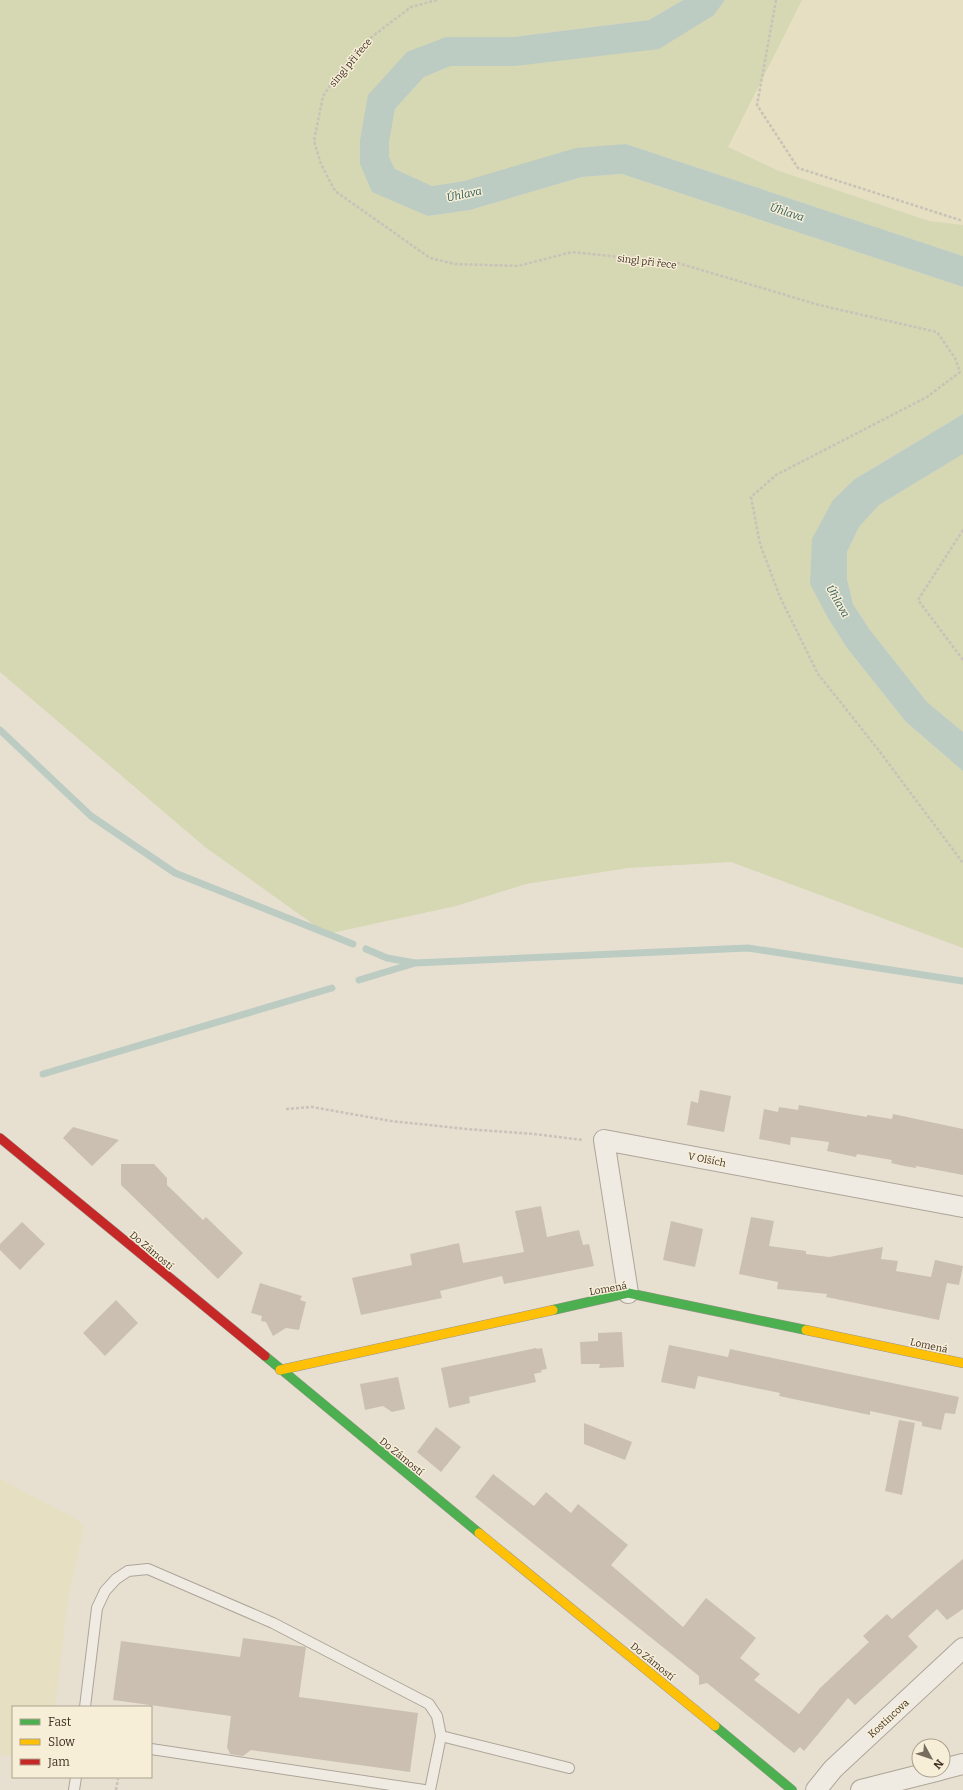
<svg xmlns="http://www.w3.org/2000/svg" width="963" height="1790" font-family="Bitter,serif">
<rect width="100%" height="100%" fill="#e7e0d1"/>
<!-- farmland -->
<g fill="#e6dfc2">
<polygon points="802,0 963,0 963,225 929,221 779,171 727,147"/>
<polygon points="0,1479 73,1517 84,1526 68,1600 55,1707 13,1707 13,1756 0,1755"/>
</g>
<!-- green -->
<g fill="#d6d7b3">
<polygon points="0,0 683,0 649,20 513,37 446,37 360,140 428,216 470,210 582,177 622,174 963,287 963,414 855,479 828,618 847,648 906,722 963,771 963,948 731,862 628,868 526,884 456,906 327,934 205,847 0,672"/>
<polygon points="725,0 802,0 728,147 779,171 929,221 963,225 963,256 626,144 464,181 432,186 395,169 389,157 389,143 395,109 424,77 451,66 515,66 714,15"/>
<polygon points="963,454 963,732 927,702 870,630 853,604 847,579 847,552 859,527 879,505"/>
</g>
<!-- water -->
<g fill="#bcccc2">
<polygon points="683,0 725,0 714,15 659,49 515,66 451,66 424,77 395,109 389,143 389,157 395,169 432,186 464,181 576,148 626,144 963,256 963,287 622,174 582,177 470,210 428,216 372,192 360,164 360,140 368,95 407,52 446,37 513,37 649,20"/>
<polygon points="963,414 963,454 879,505 859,527 847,552 847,579 853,604 870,630 927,702 963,732 963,771 906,722 847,648 828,618 810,584 812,539 833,500 855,479"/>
</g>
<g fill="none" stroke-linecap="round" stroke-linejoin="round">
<!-- stream -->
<g stroke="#bcccc2" stroke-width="7">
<polyline points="0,730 91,816 175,873 353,944"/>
<polyline points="366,949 387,958 415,963 748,948 963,981"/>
<polyline points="359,980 412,964"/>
<polyline points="43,1074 332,988"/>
</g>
</g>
<!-- building -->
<g fill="#cbbfb2">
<polygon points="700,1090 731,1096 724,1132 687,1125 691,1101 698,1103"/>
<polygon points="799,1105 867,1117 867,1115 892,1119 893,1114 963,1129 963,1175 916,1166 916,1168 904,1166 891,1163 892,1160 857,1154 856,1157 827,1151 829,1142 791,1137 790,1145 759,1139 764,1109 778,1112 779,1107 798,1110"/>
<polygon points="73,1127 119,1140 92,1166 63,1138"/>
<polygon points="121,1164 154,1164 167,1178 167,1185 203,1220 206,1217 243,1253 218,1279 121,1185"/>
<polygon points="541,1206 547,1237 579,1230 583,1245 589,1244 594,1266 504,1284 502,1276 440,1291 442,1298 361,1315 352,1278 412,1265 410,1254 459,1243 463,1263 524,1252 515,1211"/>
<polygon points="751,1217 774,1221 769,1246 806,1251 806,1254 829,1257 883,1247 881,1259 898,1261 896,1271 931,1277 935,1260 963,1266 959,1285 947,1283 939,1320 826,1297 827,1294 777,1289 778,1282 739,1274"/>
<polygon points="671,1221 703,1229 695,1267 663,1260"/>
<polygon points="22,1222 45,1244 20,1270 0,1250 0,1244"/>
<polygon points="260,1283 302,1296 300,1300 306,1302 299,1330 286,1328 273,1336 266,1322 261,1321 262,1316 251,1313"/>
<polygon points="116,1300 138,1323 105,1356 83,1333"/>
<polygon points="622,1332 624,1367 599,1368 600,1364 581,1364 580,1342 598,1341 598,1333"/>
<polygon points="669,1345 728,1357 730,1349 959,1397 955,1414 945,1413 941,1430 922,1426 922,1422 870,1411 870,1415 779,1396 780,1393 698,1376 695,1389 661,1382"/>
<polygon points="536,1348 537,1349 542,1348 547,1369 541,1370 542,1372 534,1374 536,1382 469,1397 470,1403 449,1408 441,1368"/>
<polygon points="398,1377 405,1409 392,1412 383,1406 365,1410 360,1384"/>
<polygon points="899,1420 915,1423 902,1495 885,1491"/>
<polygon points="584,1423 632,1442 625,1460 584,1444"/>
<polygon points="436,1427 461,1447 441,1472 417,1452"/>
<polygon points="493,1474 534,1506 546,1492 571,1513 578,1504 628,1545 611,1565 683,1627 706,1598 756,1638 740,1658 760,1674 754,1680 799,1714 820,1688 869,1642 863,1636 887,1614 892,1619 936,1581 963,1559 963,1609 947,1620 937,1609 908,1636 918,1647 855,1705 848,1698 804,1751 800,1747 794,1753 707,1683 699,1685 699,1676 475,1497"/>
<polygon points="243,1638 306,1647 299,1697 418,1713 410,1772 251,1750 243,1756 230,1754 227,1747 231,1716 113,1700 121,1641 240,1657"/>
</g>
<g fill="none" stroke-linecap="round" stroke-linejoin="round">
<defs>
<g id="lane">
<polyline points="85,1707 97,1608 105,1591 116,1579 128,1571 148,1569 273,1623 429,1704 437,1716 441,1736 430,1790"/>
<polyline points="441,1736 569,1768"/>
<polyline points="151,1749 424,1790"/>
<polyline points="74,1790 76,1777"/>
</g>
<g id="street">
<polyline points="628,1293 604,1140 963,1207"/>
<polyline points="943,1769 963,1764"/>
<polyline points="816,1790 833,1769 963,1648"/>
<polyline points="861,1790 940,1770"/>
</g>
<g id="fast">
<polyline points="553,1310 628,1293 806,1330"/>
<polyline points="265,1356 479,1533"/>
<polyline points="715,1726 792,1790"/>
</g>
<g id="slow">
<polyline points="806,1330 963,1363"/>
<polyline points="280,1370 553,1310"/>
<polyline points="479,1533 715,1726"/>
</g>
<polyline id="jam" points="0,1138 265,1356"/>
</defs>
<!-- lane casing -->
<use href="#lane" stroke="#ada599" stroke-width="12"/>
<!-- street casing -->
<use href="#street" stroke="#ada599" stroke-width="22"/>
<!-- fast casing -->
<use href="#fast" stroke="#9c958a" stroke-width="10"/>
<!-- slow casing -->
<use href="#slow" stroke="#9c958a" stroke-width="10"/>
<!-- jam casing -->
<use href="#jam" stroke="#9c958a" stroke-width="10"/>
<!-- path -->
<g stroke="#c8c2b9" stroke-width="2.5" stroke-dasharray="3 2" stroke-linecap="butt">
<polyline points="437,0 411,7 369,39 339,72 323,96 314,141 321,164 335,191 430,258 455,264 518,266 572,252 678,263 819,305 937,332 955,358 960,372 927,397 776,475 751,497 760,544 780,597 818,674 877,748 963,863"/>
<polyline points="776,0 757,105 798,168 963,221"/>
<polyline points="963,530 918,600 963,660"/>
<polyline points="286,1109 312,1107 391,1121 467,1129 534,1134 583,1140"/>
<polyline points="116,1790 118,1779"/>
</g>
<!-- lane -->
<use href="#lane" stroke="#efebe3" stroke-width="10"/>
<!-- street -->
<use href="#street" stroke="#efebe3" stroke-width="20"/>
<!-- fast -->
<use href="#fast" stroke="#4caf50" stroke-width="9"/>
<!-- slow -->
<use href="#slow" stroke="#ffc107" stroke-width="9"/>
<!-- jam -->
<use href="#jam" stroke="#c62828" stroke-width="9"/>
</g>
<g text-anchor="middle" stroke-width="3" stroke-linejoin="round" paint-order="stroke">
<!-- street labels -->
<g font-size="10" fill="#3d2e20" stroke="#f7eed8">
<text transform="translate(350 62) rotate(-50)" y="4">singl při řece</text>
<text transform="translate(647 261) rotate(7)" y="4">singl při řece</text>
<text transform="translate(707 1159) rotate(11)" y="4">V Olších</text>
<text transform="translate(152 1250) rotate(40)" y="4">Do Zámostí</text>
<text transform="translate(608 1288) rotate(-10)" y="4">Lomená</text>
<text transform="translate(929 1345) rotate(12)" y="4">Lomená</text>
<text transform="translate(402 1456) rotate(39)" y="4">Do Zámostí</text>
<text transform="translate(653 1661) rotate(39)" y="4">Do Zámostí</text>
<text transform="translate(888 1718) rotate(-43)" y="4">Kostincova</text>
</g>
<!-- water labels -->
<g font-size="11" font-style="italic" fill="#2f5d5a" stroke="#f7eed8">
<text transform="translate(464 194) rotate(-12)" y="4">Úhlava</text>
<text transform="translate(787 212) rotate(18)" y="4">Úhlava</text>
<text transform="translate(838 601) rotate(60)" y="4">Úhlava</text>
</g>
</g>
<!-- legend -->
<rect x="12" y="1706" width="140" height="72" fill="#f7eed8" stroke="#ada18e"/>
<rect x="20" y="1719" width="20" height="6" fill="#4caf50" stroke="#ada18e"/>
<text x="48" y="1726" font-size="12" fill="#3d2e20">Fast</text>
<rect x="20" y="1739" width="20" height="6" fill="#ffc107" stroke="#ada18e"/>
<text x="48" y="1746" font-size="12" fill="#3d2e20">Slow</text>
<rect x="20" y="1759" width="20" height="6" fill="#c62828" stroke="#ada18e"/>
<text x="48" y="1766" font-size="12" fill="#3d2e20">Jam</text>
<!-- north arrow -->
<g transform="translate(931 1758) rotate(130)"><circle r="19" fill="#f7eed8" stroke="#ada18e"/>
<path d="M0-3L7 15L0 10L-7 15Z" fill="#786c5e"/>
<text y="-6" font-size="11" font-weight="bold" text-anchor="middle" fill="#3d2e20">N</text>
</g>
</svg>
